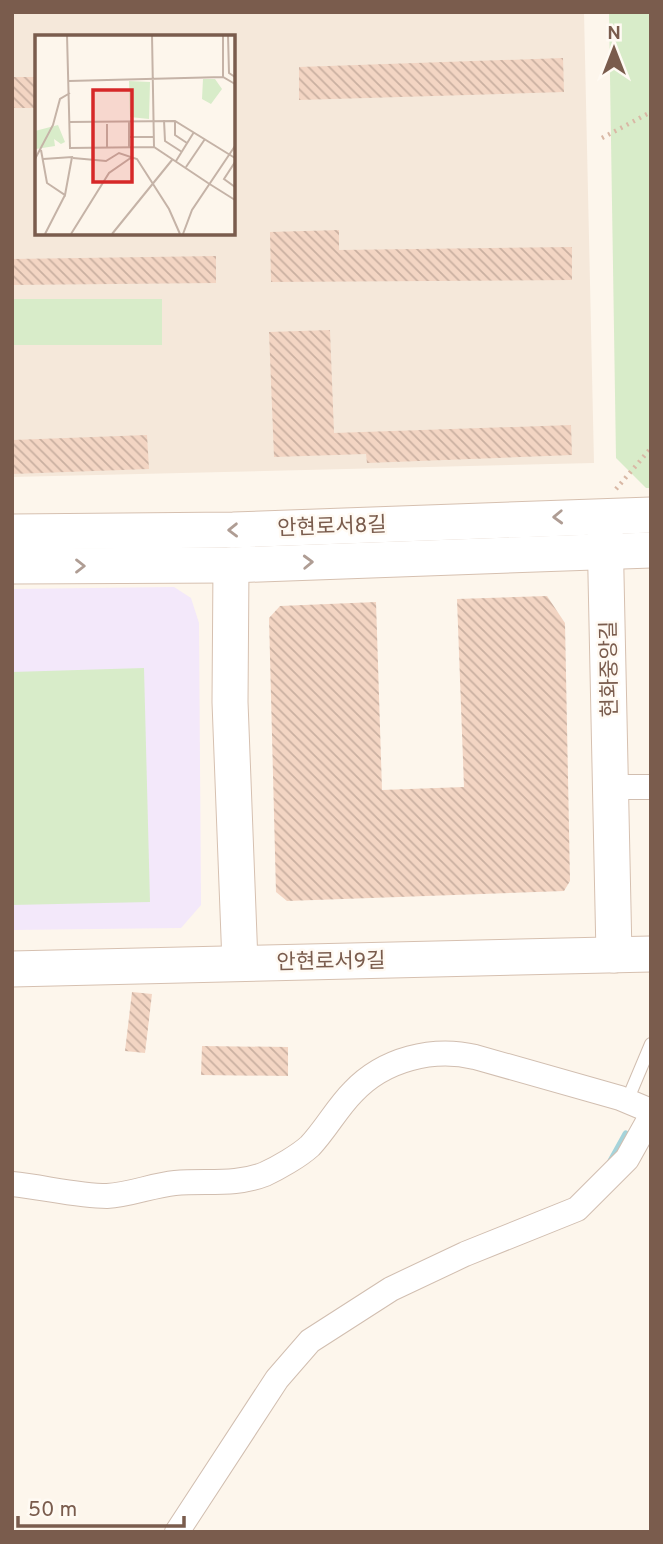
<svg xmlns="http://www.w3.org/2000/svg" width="663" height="1544" font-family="Overpass,'Noto Sans KR',sans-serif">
<defs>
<pattern id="building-back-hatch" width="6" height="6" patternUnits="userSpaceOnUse" patternTransform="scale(1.75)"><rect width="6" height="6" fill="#f3d5c3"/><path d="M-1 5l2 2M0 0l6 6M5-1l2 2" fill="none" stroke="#cab0a1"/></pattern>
</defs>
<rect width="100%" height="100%" fill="#fdf6ec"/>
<!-- residential -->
<path fill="#f5e8da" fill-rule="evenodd" d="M12,12H584L594,463L12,477ZM37,37H233V233H37Z"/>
<!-- education -->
<polygon fill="#f3e8fa" points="174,587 191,598 199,623 201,905 181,928 12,930 12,589"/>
<!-- green -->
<g fill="#d8ecc9">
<polygon points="609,12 651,12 651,488 646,488 616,458"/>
<rect x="12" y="299" width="150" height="46"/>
<polygon points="144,668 150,902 12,905 12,672"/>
</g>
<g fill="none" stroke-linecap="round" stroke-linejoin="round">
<!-- stream -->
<polyline stroke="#a5d3da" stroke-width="7" points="611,1161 626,1134"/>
</g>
<!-- building -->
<g fill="url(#building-back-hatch)">
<polygon points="563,58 564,92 299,100 299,67"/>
<rect x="12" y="77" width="25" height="31"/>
<polygon points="339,230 339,250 572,247 572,280 271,282 270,232"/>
<polygon points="216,256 216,283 12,285 12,259"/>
<polygon points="330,330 334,433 571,425 572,455 367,463 366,454 274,457 269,332"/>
<polygon points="147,435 149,469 12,474 12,440"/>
<polygon points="547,596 565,623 570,881 564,891 287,901 276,892 269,618 280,606 376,602 382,790 464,787 457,599"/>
<polygon points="132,992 152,994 145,1053 125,1051"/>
<polygon points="202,1046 288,1047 288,1076 201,1075"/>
</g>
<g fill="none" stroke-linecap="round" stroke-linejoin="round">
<defs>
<polyline id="lane" points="627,1101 651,1044"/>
<g id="street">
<polyline points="612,787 651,787"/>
<path d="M12,1184C43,1187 77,1196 107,1196C130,1195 153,1185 175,1183C206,1180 235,1186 265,1174C278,1168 299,1156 310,1146C326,1129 337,1108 353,1092C384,1059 433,1047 475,1057L620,1098L651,1111"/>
<polyline points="177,1532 277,1379 310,1341 391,1289 465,1254 577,1209 627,1159 651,1116"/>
</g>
<g id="secondary">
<polyline points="605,528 614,955"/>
<polyline points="12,532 233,530 651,515"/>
<polyline points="231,565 230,702 240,963"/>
<polyline points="12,566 231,565 651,550"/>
<polyline points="12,969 651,954"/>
</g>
</defs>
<!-- lane casing -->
<use href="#lane" stroke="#d1beb0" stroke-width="14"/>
<!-- street casing -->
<use href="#street" stroke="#d1beb0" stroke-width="26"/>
<!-- secondary casing -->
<use href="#secondary" stroke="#d6c0b0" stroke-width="37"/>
<!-- path -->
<g stroke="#d9b8a5" stroke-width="4.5" stroke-dasharray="2 5" stroke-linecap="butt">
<polyline points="602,138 651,112"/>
<polyline points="616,489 651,448"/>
</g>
<!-- lane -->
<use href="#lane" stroke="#fff" stroke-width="12"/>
<!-- street -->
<use href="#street" stroke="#fff" stroke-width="24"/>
<!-- secondary -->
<use href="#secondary" stroke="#fff" stroke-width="35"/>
</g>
<!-- one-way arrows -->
<defs><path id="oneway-chevron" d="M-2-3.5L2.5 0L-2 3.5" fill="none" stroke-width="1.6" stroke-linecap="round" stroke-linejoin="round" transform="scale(1.75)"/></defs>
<g stroke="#af9d94">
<use href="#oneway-chevron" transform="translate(558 517) rotate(178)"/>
<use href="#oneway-chevron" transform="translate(233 530) rotate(179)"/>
<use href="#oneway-chevron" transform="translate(308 562) rotate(-2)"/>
<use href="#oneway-chevron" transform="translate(80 566)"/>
</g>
<g text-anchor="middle" stroke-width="5" stroke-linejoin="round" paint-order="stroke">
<!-- street labels -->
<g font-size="21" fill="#7a5c4d" stroke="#fffaf3">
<text transform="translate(332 526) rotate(-2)" y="7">안현로서8길</text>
<text transform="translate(609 669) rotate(-91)" y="7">현화중앙길</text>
<text transform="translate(331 961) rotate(-1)" y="7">안현로서9길</text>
</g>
</g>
<!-- overview -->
<g transform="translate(35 35)">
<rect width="200" height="200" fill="#fdf6ec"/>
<path d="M23,90L30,107L26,109L19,104L20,111L1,114L0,96Z" fill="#d8ecc9"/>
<path d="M168,44H180L187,54L176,69L167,64ZM94,46L115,47L114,84L95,82Z" fill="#d8ecc9"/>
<path fill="none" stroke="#c5b3a7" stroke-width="2" d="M32,0L35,113L119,112L173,148M117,0L119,112M188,0V42M193,0L194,38L200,42M34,46L188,42L200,49M129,85L130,106L147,117M94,86V112M140,86V100L152,108M34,87L140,86L200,123M72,89V112M94,102H119M6,115L12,148L30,160L37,122L8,124M38,123L71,126L84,118L102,124L134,174L145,199M0,124L18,90L25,64L35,58M141,126L159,97M200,127L189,144L200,152M151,132L170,104M173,148L200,165M10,199L30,160M36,199L74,138L97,122M77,199L137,125M148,199L157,175L200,111"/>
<path fill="#d62828" fill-opacity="0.15" stroke="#d62828" stroke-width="3.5" d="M58,55H97V147H58Z"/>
<rect width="200" height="200" fill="none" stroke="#7a5c4d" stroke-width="3.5"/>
</g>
<!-- border -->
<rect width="663" height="1544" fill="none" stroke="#7a5c4d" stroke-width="28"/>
<!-- north arrow -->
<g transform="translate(614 49)" stroke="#fffaf3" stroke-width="5" paint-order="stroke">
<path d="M0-5L12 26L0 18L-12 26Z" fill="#7a5c4d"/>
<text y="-10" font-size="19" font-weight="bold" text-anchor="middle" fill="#7a5c4d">N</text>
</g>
<!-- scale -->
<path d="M18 1516v10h166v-10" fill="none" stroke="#7a5c4d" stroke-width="3.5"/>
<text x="28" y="1516" font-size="21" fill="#7a5c4d" stroke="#fffaf3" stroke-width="5" paint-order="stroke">50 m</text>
</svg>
